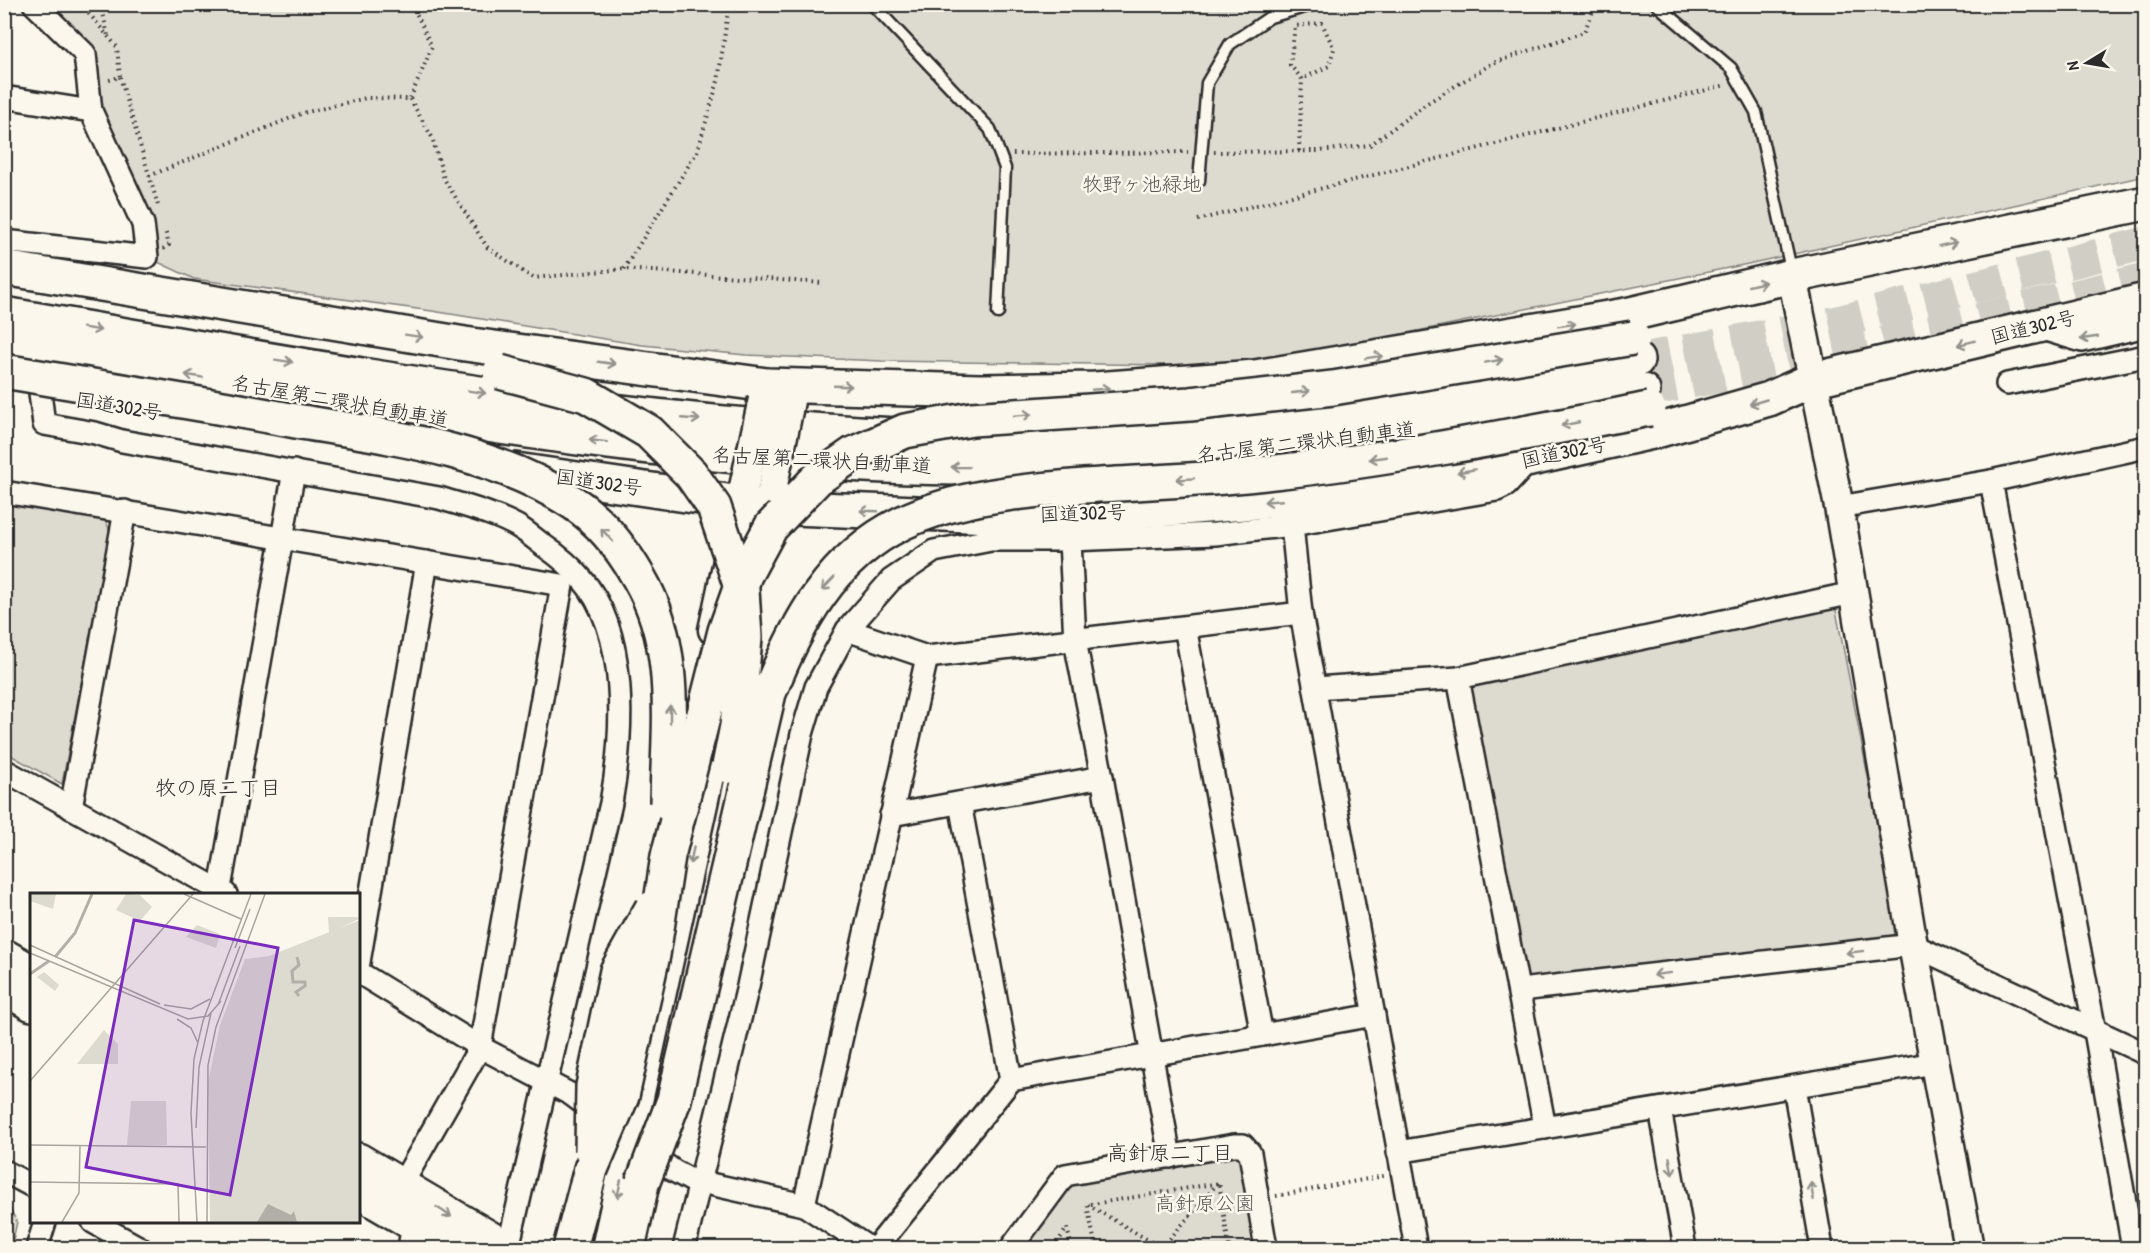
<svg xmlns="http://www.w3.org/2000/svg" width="2150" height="1253" font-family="'Patrick Hand','Klee One',sans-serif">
<rect width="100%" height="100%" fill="#fbf7ec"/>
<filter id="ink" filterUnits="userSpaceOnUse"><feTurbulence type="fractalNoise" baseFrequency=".0167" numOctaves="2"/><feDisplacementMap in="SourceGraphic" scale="12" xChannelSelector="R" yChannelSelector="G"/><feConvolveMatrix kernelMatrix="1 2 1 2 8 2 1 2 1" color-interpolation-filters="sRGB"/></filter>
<g filter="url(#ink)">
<!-- green -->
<g fill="#dddad0" stroke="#84827e" stroke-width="1.5">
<polygon points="34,5 2145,5 2145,176 1748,264 1244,366 882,361 746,355 642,345 432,311 194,279 147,257 91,111 85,54"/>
<polygon points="4,500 104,517 110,531 62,784 5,752"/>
<polygon points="1835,605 1899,938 1525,982 1466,684"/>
<polygon points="1235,1152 1244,1158 1260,1248 1022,1248 1071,1182"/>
<polygon points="5,1199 17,1222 11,1248 5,1248"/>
</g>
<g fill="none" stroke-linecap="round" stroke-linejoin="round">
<!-- highway-tunnel -->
<g stroke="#d1cec5" stroke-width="33" stroke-dasharray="33 16" stroke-linecap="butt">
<polyline points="1637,360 1834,323 2146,243"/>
<polyline points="1643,391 1837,354 2146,279"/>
</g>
<defs>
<g id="lane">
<polyline points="872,4 990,129 1005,168 998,313"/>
<polyline points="1656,4 1731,68 1756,112 1792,274"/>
<polyline points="1199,181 1207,83 1230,44 1270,17 1315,4"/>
</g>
<g id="street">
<polyline points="4,97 91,111"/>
<polyline points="4,241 147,257 143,224 91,111 85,54 34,4"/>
<polyline points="2039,328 2082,341 2146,326"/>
<polyline points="2007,384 2146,356"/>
<path d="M40,393L44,424L95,433L122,441L439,498C465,506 493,513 517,526C526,531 535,539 543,545C556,554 570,565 581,578C630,633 623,736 611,803L508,1248"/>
<polyline points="1991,481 2095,1031 2133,1248"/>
<polyline points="4,492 562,585 480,1047 402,1184"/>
<polyline points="1839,507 1991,481 2146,447"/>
<polyline points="1292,525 1301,613 1416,1248"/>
<polyline points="1070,540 1075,641 1102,777 1170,1157"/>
<polyline points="1185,627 1262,1035"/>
<polyline points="847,630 927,657 1301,613"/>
<polyline points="1458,678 1545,1128"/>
<polyline points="1316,688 1458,678 1853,593"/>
<polyline points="4,770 226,894"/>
<polyline points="960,803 1011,1080"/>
<polyline points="71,808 125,511"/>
<polyline points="891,815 1102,777"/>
<polyline points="219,894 294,471"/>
<polyline points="358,968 427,562"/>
<polyline points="358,972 480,1047 572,1095 600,1116"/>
<polyline points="1520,990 1913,945 2146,1054"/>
<polyline points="1794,1087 1822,1248"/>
<polyline points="1660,1109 1685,1248"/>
<polyline points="644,1149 674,1171 700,1185"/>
<polyline points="1398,1152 1935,1063"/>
<polyline points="4,1171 32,1186"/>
<polyline points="701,1182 804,1205 869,1248"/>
<polyline points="804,1205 927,657"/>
<polyline points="93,1222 140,1248"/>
<polyline points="37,1248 45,1222"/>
<polyline points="409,1248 413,1224"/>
<polyline points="684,1248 748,986 802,734 816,687 847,630 891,580 934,551 991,540 1070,540 1215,534 1292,525 1497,490 1507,485 1531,459"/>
<polyline points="876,1248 1011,1080 1374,1015"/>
<polyline points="1011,1248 1065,1175 1234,1145 1243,1145 1250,1153 1266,1248"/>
</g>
<g id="secondary">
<polyline points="1792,276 1839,507 1913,945 1969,1248"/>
<polyline points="713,630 744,487"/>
<polyline points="606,1248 727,694"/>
</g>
<g id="primary">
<polyline points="4,956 32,972"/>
<polyline points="4,988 32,1004"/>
<polyline points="358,1160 506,1248"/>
<polyline points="358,1191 455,1248"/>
</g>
<g id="highway">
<polyline points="4,268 465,344 767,385 980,391 1095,389 1255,377 1626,315 1792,276 2146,203"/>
<path d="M4,314C373,377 746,451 1122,436C1296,429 1467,392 1637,360"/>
<path d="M4,342C340,399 675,473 1017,468C1227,465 1436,424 1643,391"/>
<polyline points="516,470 768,507 992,516 1068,515 1170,509 1282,500 1379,487 1531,459 1653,432 1769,399 1812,380 2146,300"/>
<polyline points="570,1248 591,1169"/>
<polyline points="628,1248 642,1184"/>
</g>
</defs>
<!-- lane casing -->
<use href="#lane" stroke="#2b2b2b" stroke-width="15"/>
<!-- street casing -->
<use href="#street" stroke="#2b2b2b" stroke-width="26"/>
<!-- secondary casing -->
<use href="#secondary" stroke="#2b2b2b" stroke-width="33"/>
<!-- primary casing -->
<use href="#primary" stroke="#2b2b2b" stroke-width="38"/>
<!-- highway casing -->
<use href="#highway" stroke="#2b2b2b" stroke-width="38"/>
<!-- path -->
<g stroke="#2b2b2b" stroke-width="4" stroke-dasharray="1.5 4.5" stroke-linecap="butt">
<polyline points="81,4 117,47 120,77 106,81"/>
<polyline points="101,4 108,36"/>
<polyline points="120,77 159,209"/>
<polyline points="410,99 432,137 444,179 487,247 533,278 624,269 823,283"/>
<polyline points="1299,151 1302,79 1290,65 1295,26 1322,23 1334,49 1329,66 1302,79"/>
<polyline points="1214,152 1320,151 1370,145 1429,102 1493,63 1584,32 1596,4"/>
<polyline points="1013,154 1188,152"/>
<polyline points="149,176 303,113 366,98 410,99 432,47 412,4"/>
<polyline points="1198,220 1726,85"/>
<polyline points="163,249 169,245 165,230"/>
<polyline points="624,269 697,152 718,81 729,4"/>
<polyline points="1276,1196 1384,1176"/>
<polyline points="1088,1205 1162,1248"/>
<polyline points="1054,1248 1067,1228 1072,1248"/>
<polyline points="1096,1248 1087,1205 1219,1183 1229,1248"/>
<polyline points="1162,1248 1218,1183"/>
</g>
<!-- lane -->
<use href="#lane" stroke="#fbf7ec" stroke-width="10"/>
<!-- street -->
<use href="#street" stroke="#fbf7ec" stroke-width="21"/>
<!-- secondary -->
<use href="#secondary" stroke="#fbf7ec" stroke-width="28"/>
<!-- primary -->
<use href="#primary" stroke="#fbf7ec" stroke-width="33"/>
<!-- highway -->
<use href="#highway" stroke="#fbf7ec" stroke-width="33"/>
<defs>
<g id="secondary-bridge">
<polyline points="744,487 763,399"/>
<polyline points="772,490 790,401"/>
</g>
<g id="highway-bridge">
<path d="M4,371C102,388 199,403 296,421C390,437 490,449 572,502C600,520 623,550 639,578C680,648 668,727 667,803"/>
<polyline points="500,372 586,395 649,432 691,474 714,507 742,590 745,638 737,726 729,766"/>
<polyline points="592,1151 593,1086 617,971 652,908"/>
<polyline points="591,1169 622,1096 653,955 668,856 725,631 745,575 771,527 817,479 853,454 905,431 972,419 1190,404 1333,388 1633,338"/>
<path d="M642,1184L674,1100L769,693C797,623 831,558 902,523C958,496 1023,491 1084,486C1148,482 1212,480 1275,472C1401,458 1525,433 1649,409"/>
</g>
</defs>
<!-- secondary-bridge casing -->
<use href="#secondary-bridge" stroke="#2b2b2b" stroke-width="33" stroke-linecap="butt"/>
<!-- highway-bridge casing -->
<use href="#highway-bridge" stroke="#2b2b2b" stroke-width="38" stroke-linecap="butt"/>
<!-- secondary-bridge -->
<use href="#secondary-bridge" stroke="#fbf7ec" stroke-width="28"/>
<!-- highway-bridge -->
<use href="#highway-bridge" stroke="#fbf7ec" stroke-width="33"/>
</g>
<!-- one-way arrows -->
<defs><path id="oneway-shaft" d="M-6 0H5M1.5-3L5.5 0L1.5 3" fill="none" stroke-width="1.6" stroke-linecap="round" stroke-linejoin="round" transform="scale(1.5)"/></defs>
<g stroke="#93918c">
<use href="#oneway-shaft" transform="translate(1948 244) rotate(-12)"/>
<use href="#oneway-shaft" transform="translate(1757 284) rotate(-13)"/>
<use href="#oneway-shaft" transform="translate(1567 325) rotate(-9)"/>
<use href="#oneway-shaft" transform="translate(92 329) rotate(9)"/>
<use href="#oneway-shaft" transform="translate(414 336) rotate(9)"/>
<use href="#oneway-shaft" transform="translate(2089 338) rotate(172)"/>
<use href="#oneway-shaft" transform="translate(1966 343) rotate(166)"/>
<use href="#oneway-shaft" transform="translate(1374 357) rotate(-9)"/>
<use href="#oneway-shaft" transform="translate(284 361) rotate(9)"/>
<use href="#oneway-shaft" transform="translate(1494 361) rotate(-10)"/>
<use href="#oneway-shaft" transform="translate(607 363) rotate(8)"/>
<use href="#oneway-shaft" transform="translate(194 376) rotate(-170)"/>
<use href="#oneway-shaft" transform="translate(843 386) rotate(2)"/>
<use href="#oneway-shaft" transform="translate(1101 389) rotate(-4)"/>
<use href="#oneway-shaft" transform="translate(477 392) rotate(9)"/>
<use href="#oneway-shaft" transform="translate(1301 392) rotate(-6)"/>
<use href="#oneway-shaft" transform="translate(1758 402) rotate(164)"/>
<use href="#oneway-shaft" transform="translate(1023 415) rotate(-4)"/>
<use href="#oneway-shaft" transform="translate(691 419) rotate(5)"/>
<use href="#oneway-shaft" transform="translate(1570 424) rotate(169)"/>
<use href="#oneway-shaft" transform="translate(598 441) rotate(-173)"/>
<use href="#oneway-shaft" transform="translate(1378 458) rotate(172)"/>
<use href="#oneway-shaft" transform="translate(960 467) rotate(-179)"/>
<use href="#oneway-shaft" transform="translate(1466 471) rotate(170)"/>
<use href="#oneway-shaft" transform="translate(1185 479) rotate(176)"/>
<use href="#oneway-shaft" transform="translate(1273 501) rotate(175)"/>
<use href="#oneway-shaft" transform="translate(869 511) rotate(-178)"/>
<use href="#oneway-shaft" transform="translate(607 535) rotate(-132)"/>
<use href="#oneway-shaft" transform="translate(828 584) rotate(134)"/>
<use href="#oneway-shaft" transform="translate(670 714) rotate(-90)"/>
<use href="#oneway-shaft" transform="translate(692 855) rotate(102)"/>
<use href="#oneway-shaft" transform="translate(1855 952) rotate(173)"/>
<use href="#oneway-shaft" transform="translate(1662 974) rotate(173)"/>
<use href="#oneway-shaft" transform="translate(1671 1166) rotate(80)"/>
<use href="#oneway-shaft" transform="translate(619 1189) rotate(102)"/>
<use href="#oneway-shaft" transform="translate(1812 1191) rotate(-100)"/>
<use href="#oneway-shaft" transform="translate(444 1212) rotate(33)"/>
</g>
</g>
<g text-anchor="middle" stroke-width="5" stroke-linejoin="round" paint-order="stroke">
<!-- park labels -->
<g font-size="20" fill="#585754" stroke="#fbf7ec">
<text x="1142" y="191">牧野ヶ池緑地</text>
<text x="1205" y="1210">高針原公園</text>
</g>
<!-- street labels -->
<g font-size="20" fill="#2b2b2b" stroke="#fbf7ec">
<text transform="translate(2033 327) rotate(-14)" y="7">国道302号</text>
<text transform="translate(340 401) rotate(10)" y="7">名古屋第二環状自動車道</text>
<text transform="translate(119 406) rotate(9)" y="7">国道302号</text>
<text transform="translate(1306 442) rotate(-7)" y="7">名古屋第二環状自動車道</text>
<text transform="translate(1564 452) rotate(-12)" y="7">国道302号</text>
<text transform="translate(822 460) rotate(3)" y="7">名古屋第二環状自動車道</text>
<text transform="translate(599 482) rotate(8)" y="7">国道302号</text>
<text transform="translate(1083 513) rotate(-2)" y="7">国道302号</text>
</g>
<!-- neighbourhood labels -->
<g font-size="21" fill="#2b2b2b" stroke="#fbf7ec">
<text x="218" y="795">牧の原二丁目</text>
<text x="1170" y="1160">高針原二丁目</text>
</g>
</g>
<!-- overview -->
<g transform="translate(30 893)">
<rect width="330" height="330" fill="#fbf7ec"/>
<path d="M0,1H26L23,16L0,8ZM96,1L110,2L122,14L110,28L86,17ZM298,24H327L329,26L299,40ZM330,27V329H180L178,189L190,132L215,66L239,63ZM167,32L190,41L186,55L156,44ZM14,79L29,92L25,98L7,84ZM74,137L88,151V171H47ZM101,208H136L137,252H97Z" fill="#dddad0"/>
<path d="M238,311L261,322L264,318L267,329H227Z" fill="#b1afa7"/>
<path fill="none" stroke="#b1afa7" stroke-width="3" d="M25,64L45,40L62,1M267,64L269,72L262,78L263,89H275V93L266,99L269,103M0,81L19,68"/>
<path fill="none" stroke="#a8a59f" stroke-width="1.5" d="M154,1L211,26M0,52L130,111M205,55L220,16M0,60L158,126L178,123L191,108M134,112L161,116L180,106M188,112L210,53M147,126L161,135L168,150M0,188L163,1M166,235L169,174L181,120M0,252L176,254M0,289L148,291L149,329M32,329L49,300L50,253M167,329L161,220L164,166L173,128L221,1M177,329L178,172L186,134L235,1"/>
<path fill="#7b2cbf" fill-opacity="0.15" stroke="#7b2cbf" stroke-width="3" d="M104,27L248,55L200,302L56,274Z"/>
<rect width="330" height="330" fill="none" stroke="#2b2b2b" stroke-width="3"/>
</g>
<!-- margin -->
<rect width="2150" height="1253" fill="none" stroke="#fbf7ec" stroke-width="24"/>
<rect x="12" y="12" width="2126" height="1229" fill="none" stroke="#2b2b2b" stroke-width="2" filter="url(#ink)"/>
<!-- north arrow -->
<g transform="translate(2087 63) rotate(259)" stroke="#fbf7ec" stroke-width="4.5" paint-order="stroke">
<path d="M0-4.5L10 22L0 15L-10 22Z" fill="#2b2b2b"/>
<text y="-9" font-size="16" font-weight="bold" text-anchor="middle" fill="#2b2b2b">N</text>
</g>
</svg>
